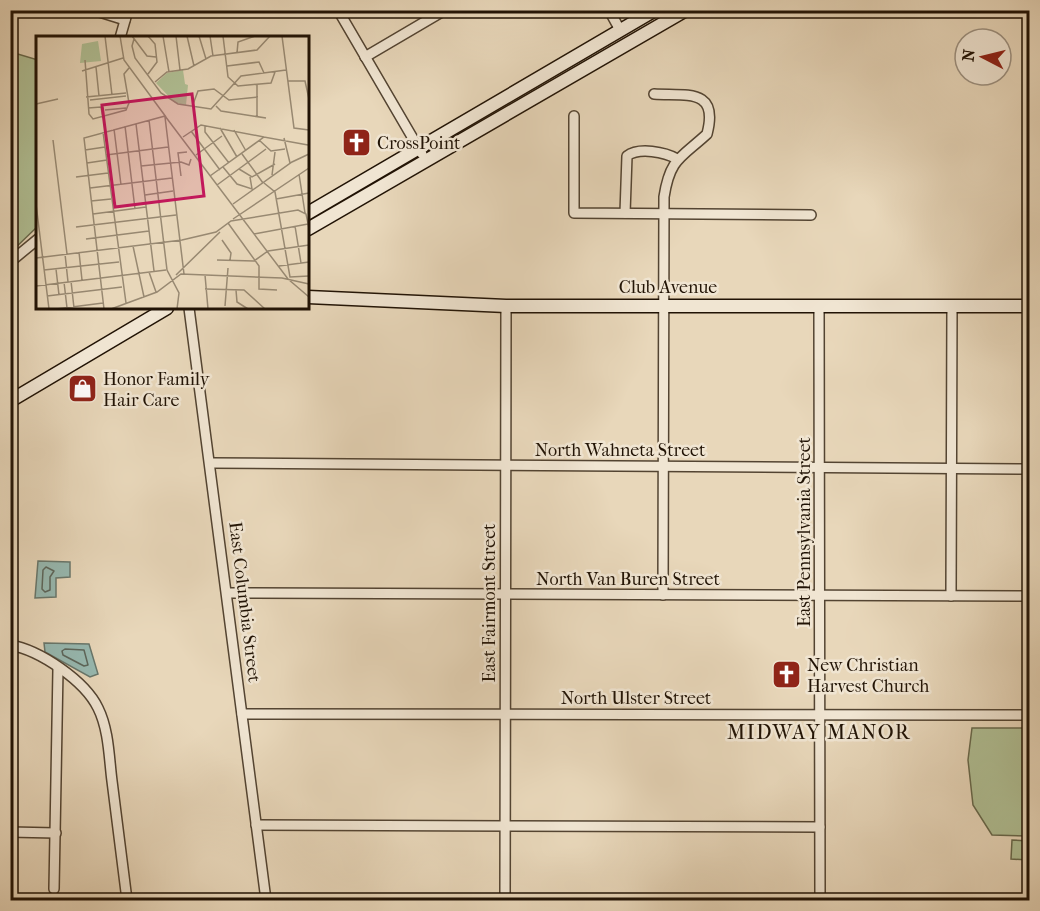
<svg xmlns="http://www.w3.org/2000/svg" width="1040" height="911" font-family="'IM FELL French Canon',serif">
<rect width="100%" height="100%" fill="#e8d7ba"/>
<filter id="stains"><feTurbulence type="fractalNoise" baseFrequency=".00333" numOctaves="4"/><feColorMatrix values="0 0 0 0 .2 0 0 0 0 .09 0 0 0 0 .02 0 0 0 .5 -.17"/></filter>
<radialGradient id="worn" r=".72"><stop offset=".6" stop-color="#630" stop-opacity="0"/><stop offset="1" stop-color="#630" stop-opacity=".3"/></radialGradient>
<!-- green -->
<g fill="#b0bf94" stroke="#68694c" stroke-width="1.5">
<polygon points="11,52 38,60 37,227 11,252"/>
<polygon points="972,728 1029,728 1029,836 992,835 973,805 968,760"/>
<polygon points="1012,840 1029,841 1029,860 1011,859"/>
</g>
<!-- water -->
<g fill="#97b9b1" stroke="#68776c" stroke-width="1.5">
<polygon points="38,561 70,562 70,577 56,578 56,597 35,598"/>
<polygon points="44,643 89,644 98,674 90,677 45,652"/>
</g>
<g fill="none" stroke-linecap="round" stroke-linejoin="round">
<!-- shore -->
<g stroke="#5c665b" stroke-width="1.5">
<polygon points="46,567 54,571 50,577 50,590 45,592 42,589 43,570"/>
<polygon points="65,649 84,650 88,665 84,666 63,655 62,651"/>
</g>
<defs>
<g id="street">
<polyline points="93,10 125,20"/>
<polyline points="338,10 422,154"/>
<polyline points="609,10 620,30"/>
<polyline points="120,38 128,10"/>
<polyline points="365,57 445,10"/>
<path d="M654,94C687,96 719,88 707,134C681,158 670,158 664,197L663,595"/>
<polyline points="574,116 574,213 811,215"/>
<path d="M625,213L627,156C639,147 665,152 677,159"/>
<polyline points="10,262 38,239"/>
<polyline points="819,307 820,900"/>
<polyline points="189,308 266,900"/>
<polyline points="211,463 1030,469"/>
<polyline points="227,593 1030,596"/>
<polyline points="951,596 952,307"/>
<path d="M10,645C40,650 85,681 98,708C109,730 109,758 112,781C117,821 122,861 127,900"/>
<polyline points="242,714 1030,715"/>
<polyline points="256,825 820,827"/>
<polyline points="10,832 56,833"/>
<polyline points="54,889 58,669"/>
<polyline points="505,900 506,306"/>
</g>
<g id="secondary">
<polyline points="308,213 655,10"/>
<polyline points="308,229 686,10"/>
<polyline points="308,297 506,306 1030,306"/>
<polyline points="10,401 167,308"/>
</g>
</defs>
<!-- street casing -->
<use href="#street" stroke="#534432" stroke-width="12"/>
<!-- secondary casing -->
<use href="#secondary" stroke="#211305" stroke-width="15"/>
<!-- street -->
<use href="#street" stroke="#f0e5d2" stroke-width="9"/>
<!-- secondary -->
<use href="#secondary" stroke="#f0e5d2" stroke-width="12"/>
</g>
<!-- icons -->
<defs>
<symbol id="church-square" viewBox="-11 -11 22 22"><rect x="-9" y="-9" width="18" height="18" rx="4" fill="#8f2418" stroke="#f0e5d2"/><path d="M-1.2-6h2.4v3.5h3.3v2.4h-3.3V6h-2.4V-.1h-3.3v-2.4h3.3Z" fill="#fff"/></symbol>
<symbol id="shop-square" viewBox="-11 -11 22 22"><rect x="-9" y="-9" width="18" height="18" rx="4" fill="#8f2418" stroke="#f0e5d2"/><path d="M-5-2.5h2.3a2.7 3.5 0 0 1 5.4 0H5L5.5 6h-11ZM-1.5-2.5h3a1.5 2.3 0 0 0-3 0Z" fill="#fff"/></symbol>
</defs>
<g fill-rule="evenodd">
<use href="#church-square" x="340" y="126" width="33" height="33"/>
<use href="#shop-square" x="66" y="372" width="33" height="33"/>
<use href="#church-square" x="770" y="658" width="33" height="33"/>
</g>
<g text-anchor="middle" stroke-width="5" stroke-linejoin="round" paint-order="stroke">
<!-- poi labels -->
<g font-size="18" fill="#211305" stroke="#f0e5d2" text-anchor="start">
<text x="377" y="149">CrossPoint</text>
<text x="103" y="385">Honor Family<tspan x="103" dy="21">Hair Care</tspan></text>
<text x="807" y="671">New Christian<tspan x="807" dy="21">Harvest Church</tspan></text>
</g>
<!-- street labels -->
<g font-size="18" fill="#211305" stroke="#f0e5d2">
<text x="668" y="293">Club Avenue</text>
<text x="620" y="456">North Wahneta Street</text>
<text transform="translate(804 532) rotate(-90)" y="6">East Pennsylvania Street</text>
<text x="628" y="585">North Van Buren Street</text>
<text transform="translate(245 602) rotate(83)" y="6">East Columbia Street</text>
<text transform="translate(489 603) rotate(-90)" y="6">East Fairmont Street</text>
<text x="636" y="704">North Ulster Street</text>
</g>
<!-- neighbourhood labels -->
<g font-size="20" letter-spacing="1.5" fill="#211305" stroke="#f0e5d2">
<text x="819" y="739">MIDWAY MANOR</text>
</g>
</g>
<!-- overview -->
<g transform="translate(36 36)">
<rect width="273" height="273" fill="#e8d7ba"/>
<path d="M62,5L65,25L44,27L46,8ZM147,34L149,48L152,49L150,69L139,67L120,47L131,37Z" fill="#b0bf94"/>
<path fill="none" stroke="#988972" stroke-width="1.5" d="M69,0L76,59M84,0L88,24L130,81M96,0L111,20L120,21M112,0L119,8L121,26L112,38M127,0L133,36M140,0L144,34M151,0L158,30M163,0L170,23M174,0L177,20M187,0L192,41L202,50L235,47L239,36M246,0L258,92L273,94M98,3L96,10L99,22L125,57L142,68L175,73L205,40L250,34M201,17L202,6L219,0M49,24L53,78L57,83L90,74L93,67L88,38L93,32M191,30L223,26L228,37M60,31L63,60M46,35L87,22M252,45H269L273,63M119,46L131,36L152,33L175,20L221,14L234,0M221,49V80M50,61L90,57M54,64L90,60M0,68L22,63M180,70L185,75L230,82M156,71L162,55L178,53L193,64L222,61M52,72L65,71L67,82M69,74L90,72M129,80L252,243L273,261M129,81L148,238M113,84L131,234L143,257L141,273M100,88L118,235M89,90L99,173M169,90V96L193,127M184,92L201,121M78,93L85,149M198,94L210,115M155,95L184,134M67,96L90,267M147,101L165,89L228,101M248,102L254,127M17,104L31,218M223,104L235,115L249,113M49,114L69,111M206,118L227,147M70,119L132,111M160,119L186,100M51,127L71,124M105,130L145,126L153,129L155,123M187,131L201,148L216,153L214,141M203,133L216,141L239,128M263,138L269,177M236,139L239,116M145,140L142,117L151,116M174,140L228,101L272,109M40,141L72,137M228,147L239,156L254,241L273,240M181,149L230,113M54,152L136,142M109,159L137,155M240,163L273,157M55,165L75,163M0,168L13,273M197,168L256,126L273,118M57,178L110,171M197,183L273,132M192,187L223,230V253L241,254M259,190L265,227M40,191L140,179M218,198L272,188M50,203L113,195M186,204L195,217L194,224M97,210L108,261M43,216L46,244M29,218L32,246M0,222L146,204L180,196L195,185L262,174L270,178L273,192M181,224L218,225L232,215L273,209M45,230L83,226M243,230L273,226M20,233L23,259M8,234L45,230M113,236L120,256M140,239L184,196M169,239L172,273M35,245L38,272M28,246L31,272M0,250L130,234M169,253L208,254L229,273M200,254L201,266L212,273M11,260L86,251M189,270L192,232M20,273L67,267M68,273L48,102L129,80M75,273L121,256L145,238L246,242L273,248"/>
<path fill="#c2185b" fill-opacity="0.15" stroke="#c2185b" stroke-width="3" d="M156,58L168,160L79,171L66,69Z"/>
<rect width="273" height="273" fill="none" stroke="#211305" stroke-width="3"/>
</g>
<!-- margin -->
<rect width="1040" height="911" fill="none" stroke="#e8d7ba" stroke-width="36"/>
<rect x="12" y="12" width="1016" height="887" fill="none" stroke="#211305" stroke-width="3"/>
<rect x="18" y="18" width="1004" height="875" fill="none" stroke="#211305" stroke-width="1.5"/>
<!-- north arrow -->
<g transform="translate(983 57) rotate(277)"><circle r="28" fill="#f0e5d2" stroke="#9d9180" stroke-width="1.5"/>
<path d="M0-4.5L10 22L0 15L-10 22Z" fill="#8f2418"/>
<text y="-9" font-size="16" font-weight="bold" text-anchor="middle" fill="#211305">N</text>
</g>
<rect width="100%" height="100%" filter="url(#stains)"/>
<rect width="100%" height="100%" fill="url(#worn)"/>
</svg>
